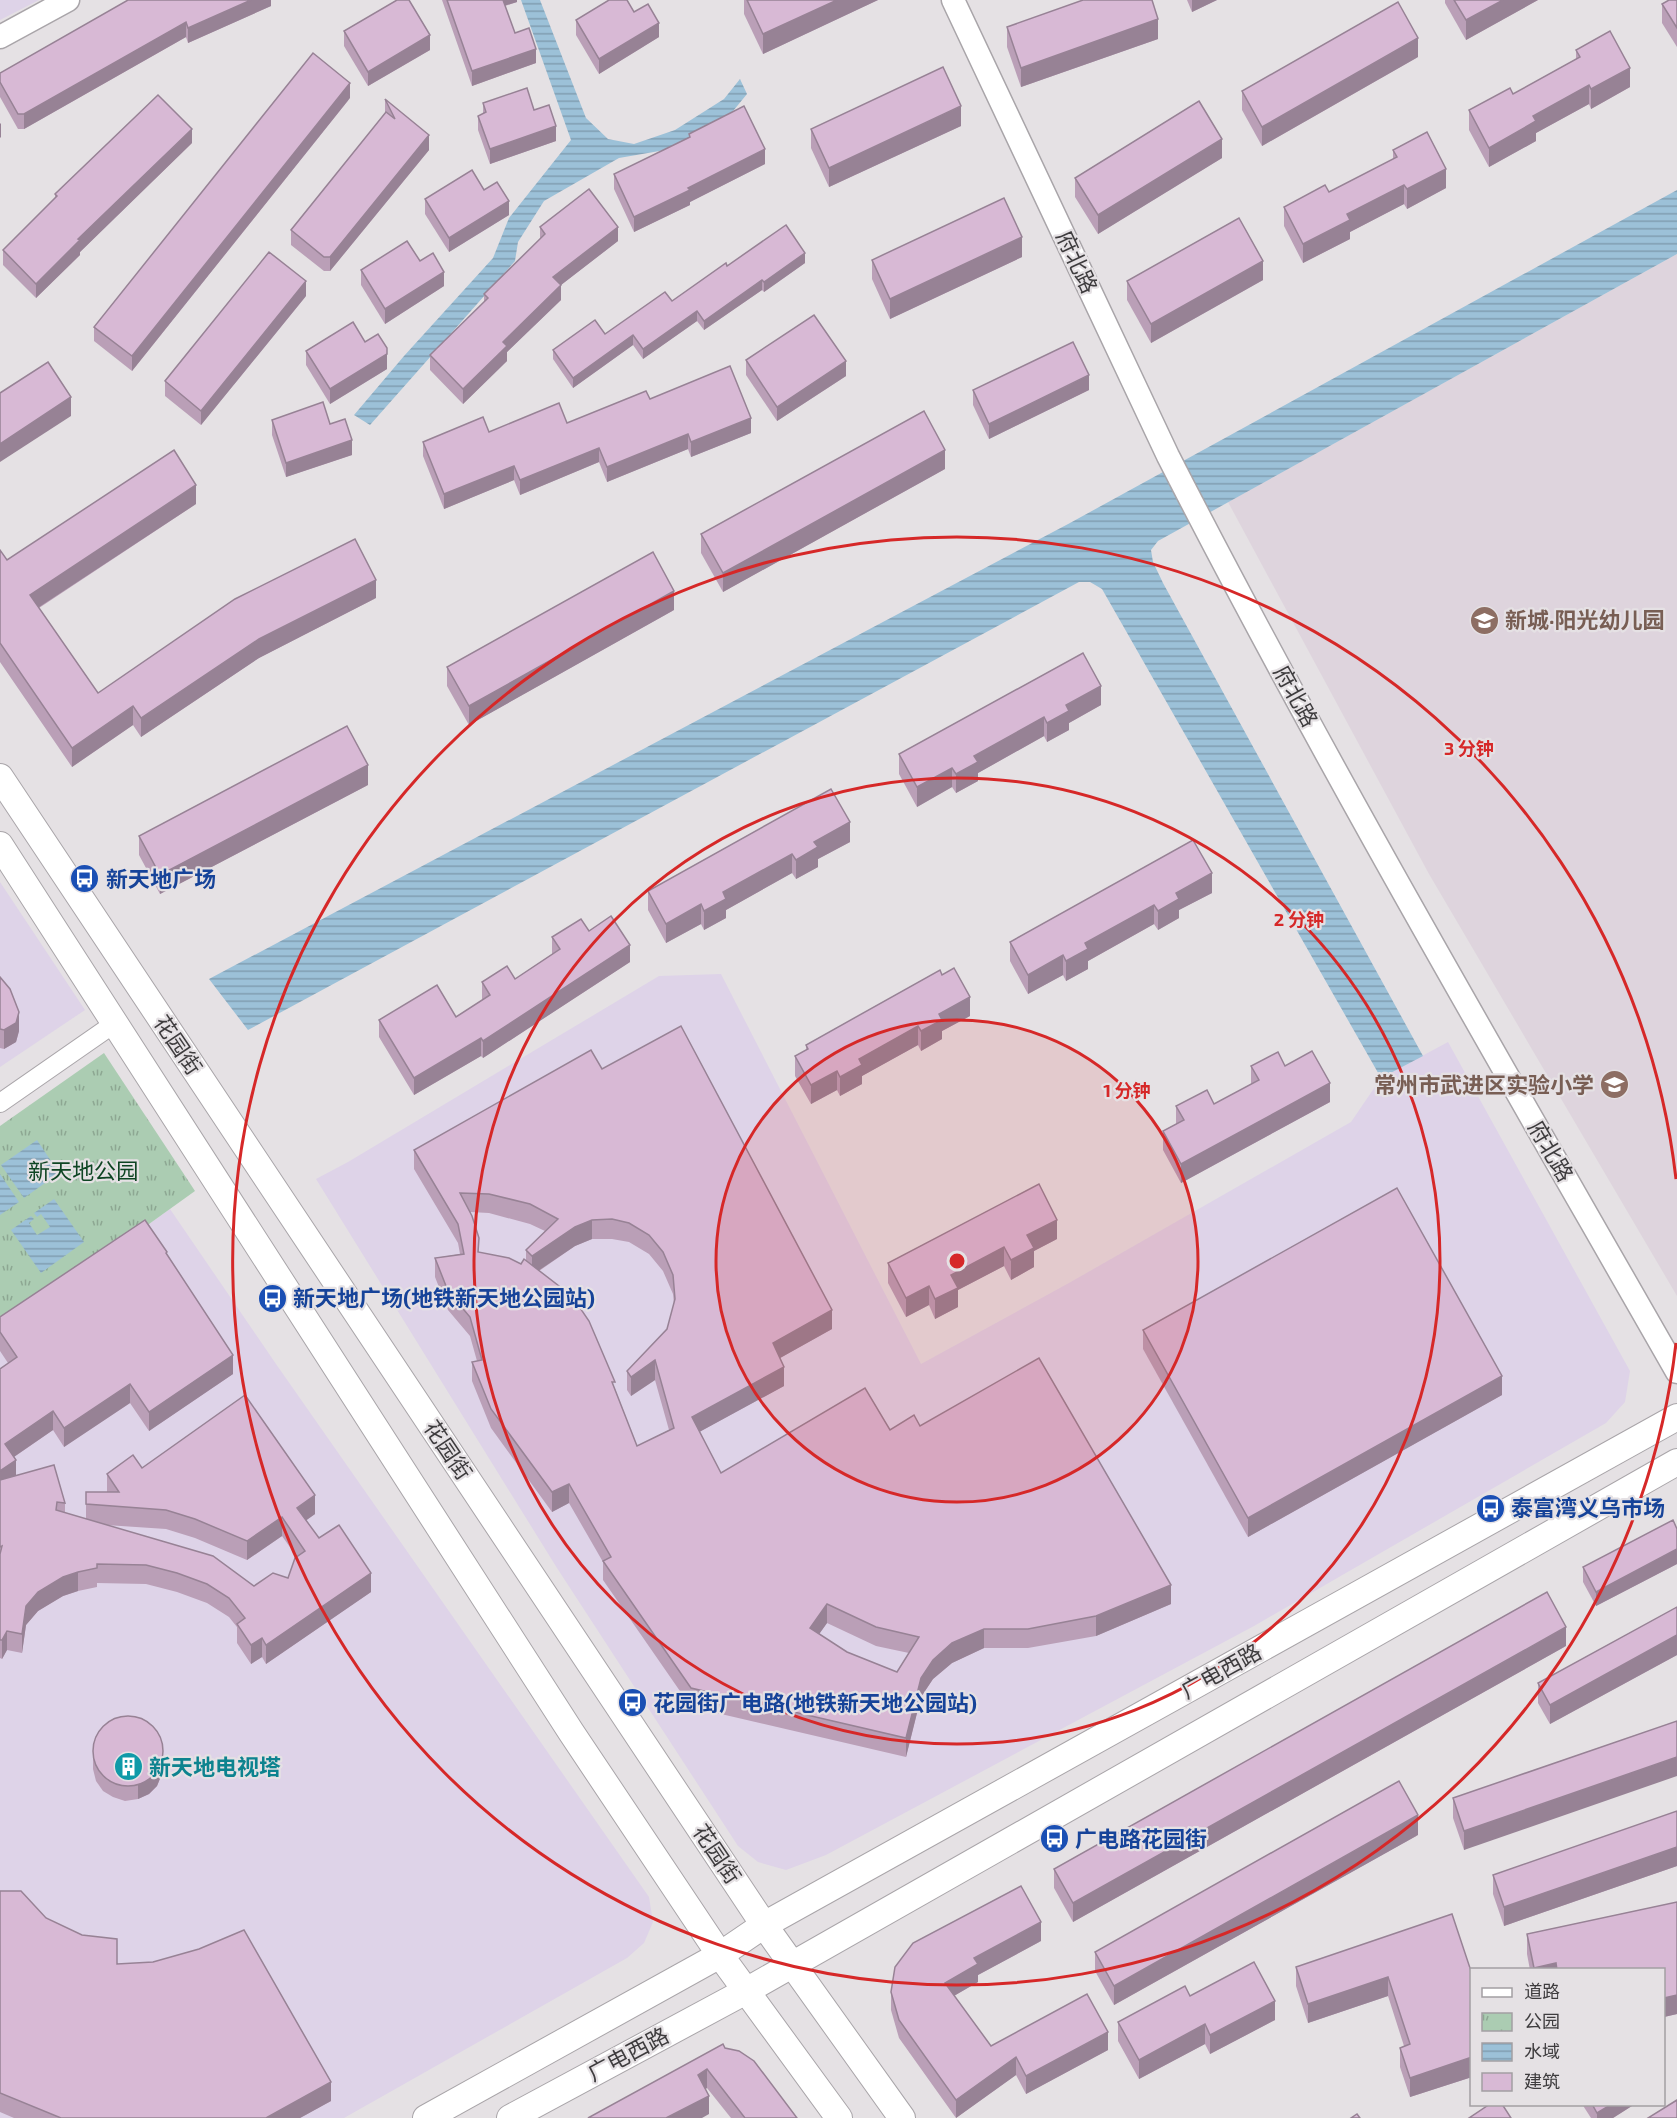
<svg xmlns="http://www.w3.org/2000/svg" width="1677" height="2118" font-family="'Exo 2','Noto Sans SC',sans-serif">
<defs>
<pattern id="park-tufts" width="24" height="20" patternUnits="userSpaceOnUse" patternTransform="scale(1.5)"><rect width="24" height="20" fill="#abccb2"/><path d="M3 7l-1-3M5 7V3M7 7l1-3M15 17l-1-3M17 17v-4M19 17l1-3" fill="none" stroke="#8da792"/></pattern>
<pattern id="water-rules" width="6" height="5" patternUnits="userSpaceOnUse" patternTransform="scale(1.5)"><rect width="6" height="5" fill="#9cc1d8"/><path d="M0 2.5h6" fill="none" stroke="#819eb1"/></pattern>
</defs>
<rect width="100%" height="100%" fill="#e5e1e4"/>
<!-- commercial -->
<g fill="#ded3e8">
<polygon points="0,0 39,0 0,20"/>
<polygon points="0,882 85,1010 0,1067"/>
<polygon points="721,974 921,1364 1069,1283 1351,1122 1381,1078 1448,1042 1630,1371 1625,1402 1606,1423 1254,1626 826,1855 786,1870 758,1862 738,1846 557,1568 316,1179 348,1162 659,976"/>
<polygon points="170,1209 276,1364 649,1897 653,1922 644,1943 627,1958 344,2118 0,2118 0,1331"/>
</g>
<!-- built -->
<polygon fill="#ded4dd" points="1677,254 1677,1296 1429,874 1228,502"/>
<!-- park -->
<polygon fill="url(#park-tufts)" points="104,1053 195,1191 0,1331 0,1126"/>
<!-- water -->
<g fill="url(#water-rules)">
<polygon points="521,0 540,0 586,118 608,139 634,144 675,130 724,99 740,79 747,94 729,116 671,149 619,158 544,201 518,242 515,261 370,425 354,415 404,356 493,258 509,218 571,140"/>
<polygon points="1677,190 1677,254 1158,541 1151,550 1153,562 1163,583 1423,1056 1381,1078 1102,589 1090,582 1079,582 248,1030 209,979 1070,523"/>
<polygon points="37,1140 59,1173 24,1198 1,1165"/>
<polygon points="0,1174 19,1202 0,1215"/>
<polygon points="54,1199 84,1242 41,1273 11,1230 31,1216 34,1219 29,1223 37,1235 50,1227 41,1214 37,1217 34,1213"/>
</g>
<g fill="none" stroke-linecap="round" stroke-linejoin="round">
<defs>
<polyline id="minor" points="0,1103 115,1023"/>
<g id="tertiary">
<path d="M953,0L1168,456C1327,767 1504,1069 1677,1372"/>
<polyline points="0,37 68,0"/>
</g>
<g id="secondary">
<polyline points="0,777 764,1925 902,2118"/>
<polyline points="0,845 571,1732 720,1955 839,2118"/>
<polyline points="426,2118 720,1955 764,1925 1677,1417"/>
<polyline points="510,2118 746,1991 1677,1462"/>
</g>
</defs>
<!-- minor casing -->
<use href="#minor" stroke="#a9a5a9" stroke-width="20"/>
<!-- tertiary casing -->
<use href="#tertiary" stroke="#a9a5a9" stroke-width="25"/>
<!-- secondary casing -->
<use href="#secondary" stroke="#a9a5a9" stroke-width="28"/>
<!-- minor -->
<use href="#minor" stroke="#fff" stroke-width="18"/>
<!-- tertiary -->
<use href="#tertiary" stroke="#fff" stroke-width="22"/>
<!-- secondary -->
<use href="#secondary" stroke="#fff" stroke-width="26"/>
</g>
<!-- wall -->
<g fill="#ba9fb7" fill-rule="evenodd">
<polygon points="271,0 271,6 188,43 186,37 24,129 18,129 0,97 0,73"/>
<polygon points="442,0 517,0 517,2 505,6 515,33 536,63 472,86"/>
<polygon points="744,0 878,0 763,54 744,14"/>
<polygon points="1187,0 1217,0 1192,12"/>
<polygon points="1445,0 1538,0 1466,40 1445,3"/>
<polygon points="1677,0 1677,47 1662,23 1662,4"/>
<polygon points="634,12 659,37 599,74 576,35 576,20"/>
<polygon points="1007,27 1158,39 1021,87 1007,47"/>
<polygon points="344,31 430,50 368,86 344,46"/>
<polygon points="1576,50 1630,87 1591,109 1589,104 1536,133 1536,141 1489,167 1469,130 1469,110 1513,94 1576,59"/>
<polygon points="1418,57 1262,146 1242,110 1242,91"/>
<polygon points="350,98 132,371 94,341 94,327"/>
<polygon points="385,99 429,150 330,271 324,271 291,245 291,230 385,114"/>
<polygon points="483,103 534,110 556,141 490,164 478,130 478,116 483,114"/>
<polygon points="961,126 829,187 811,148 811,129"/>
<polygon points="689,134 765,164 690,202 690,205 634,232 614,189 614,174 689,138"/>
<polygon points="192,143 80,252 80,255 36,298 3,265 3,250 55,198 55,194"/>
<polygon points="1393,150 1446,188 1407,209 1404,204 1350,232 1350,239 1303,263 1284,226 1284,207 1329,192 1393,159"/>
<polygon points="1222,158 1098,234 1075,197 1075,178"/>
<polygon points="484,190 509,215 449,252 425,214 425,199"/>
<polygon points="540,227 618,241 561,285 561,300 507,352 507,361 463,404 430,370 430,355 484,302 484,294 540,240"/>
<polygon points="1022,257 890,319 872,279 872,260"/>
<polygon points="420,261 444,286 385,324 361,285 361,270"/>
<polygon points="805,263 764,292 762,290 704,330 697,321 643,359 633,345 573,388 553,359 553,350 605,334 672,301 727,266"/>
<polygon points="1263,280 1151,343 1127,300 1127,281"/>
<polygon points="306,296 201,425 165,396 165,381"/>
<polygon points="365,342 387,369 330,404 306,365 306,351"/>
<polygon points="746,360 846,376 777,421 746,375"/>
<polygon points="973,390 1089,390 989,439 973,405"/>
<polygon points="650,399 751,433 691,457 688,449 607,482 599,462 520,495 514,480 444,509 423,456 423,442 489,432 567,423"/>
<polygon points="272,420 330,424 352,455 286,477 272,435"/>
<polygon points="945,469 723,592 701,553 701,534"/>
<polygon points="196,504 39,608 98,693 376,598 259,658 141,737 133,725 72,767 0,662 0,550 7,560"/>
<polygon points="674,610 469,725 447,686 447,667"/>
<polygon points="1083,653 1101,705 1069,723 1069,730 1047,742 1044,736 978,773 978,781 956,793 952,787 917,807 899,774 899,754"/>
<polygon points="368,785 160,894 139,855 139,836"/>
<polygon points="831,789 850,842 818,859 818,867 796,879 792,873 726,910 726,918 704,930 701,924 666,943 648,910 648,891"/>
<polygon points="1193,840 1212,893 1179,910 1179,918 1158,930 1154,924 1088,961 1088,969 1066,981 1063,975 1028,994 1010,961 1010,942"/>
<polygon points="589,931 630,962 483,1058 481,1056 414,1095 379,1037 379,1020 456,1017 482,1000 482,982 515,979 552,954 552,937"/>
<polygon points="0,977 19,1031 16,1042 4,1049 0,1048"/>
<polygon points="970,1016 942,1031 942,1039 921,1051 918,1045 862,1076 862,1084 840,1096 837,1090 811,1104 795,1076 795,1056 806,1051 806,1045"/>
<polygon points="1251,1066 1285,1066 1330,1102 1181,1183 1163,1150 1163,1131 1176,1124 1176,1106 1214,1104 1251,1084"/>
<path d="M602,1069L832,1329L780,1358L784,1386L699,1432L721,1473L890,1430L920,1426L1171,1604L1096,1636L1028,1648H984L952,1663L933,1679L921,1697L906,1757L691,1707L603,1580V1562L569,1503L552,1512L491,1428L472,1381V1362L477,1361L470,1336L448,1310L435,1277V1258L460,1254L458,1243L414,1169V1150ZM470,1212L489,1213L530,1224L545,1231L526,1250V1261L521,1264L479,1252ZM592,1239H612L629,1242L649,1254L663,1271L673,1294L674,1304L667,1329L627,1371V1390L631,1396L655,1380L669,1430L637,1446L615,1389L539,1271L575,1246ZM827,1623L876,1646L909,1653L897,1672L847,1652L819,1634Z"/>
<polygon points="1057,1239 1034,1251 1034,1267 1011,1280 1004,1266 958,1290 958,1307 935,1319 929,1305 906,1317 888,1283 888,1263"/>
<path d="M167,1256L233,1374L149,1431L130,1403L64,1447L53,1430L14,1457L16,1476L65,1503V1513L86,1519V1492H107V1474L142,1468L315,1514L306,1520L319,1538L371,1592L266,1664L262,1657L251,1664L237,1643V1627L229,1617L207,1603L177,1592L146,1584L97,1583V1587L78,1591L63,1596L38,1611L26,1625L22,1653L7,1650L2,1659L0,1658V1369L8,1363L0,1351V1317ZM106,1525L166,1529L195,1538L247,1560L282,1536L297,1557L288,1578L254,1586Z"/>
<polygon points="1143,1330 1502,1395 1248,1537 1143,1349"/>
<polygon points="1677,1529 1677,1564 1596,1606 1583,1582 1583,1567"/>
<polygon points="1677,1607 1677,1655 1550,1724 1538,1703 1538,1683"/>
<polygon points="1566,1646 1073,1922 1054,1888 1054,1869"/>
<polygon points="1677,1721 1464,1850 1453,1818 1453,1798"/>
<polygon points="93,1755 163,1765 161,1776 157,1786 149,1794 138,1799 125,1801 113,1797 103,1791 96,1781 93,1769"/>
<polygon points="1677,1811 1677,1866 1504,1926 1493,1894 1493,1875"/>
<polygon points="1418,1835 1114,2005 1095,1971 1095,1952"/>
<polygon points="0,1891 46,1918 331,2101 300,2118 14,2118 0,2112"/>
<polygon points="1677,1902 1677,2014 1664,2017 1664,1970 1530,1970 1527,1954 1527,1934"/>
<polygon points="1041,1941 978,1975 978,1982 954,1996 991,2046 1108,2050 1026,2094 1016,2075 956,2118 899,2038 891,2010 891,1992"/>
<polygon points="1296,1967 1472,1974 1472,2077 1410,2097 1400,2067 1400,2048 1404,2046 1388,1996 1308,2023 1296,1986"/>
<polygon points="1190,1996 1275,2020 1210,2054 1205,2044 1139,2079 1118,2041 1118,2022"/>
<polygon points="725,2048 797,2118 731,2118 707,2088 705,2089 709,2114 588,2118"/>
<polygon points="1582,2104 1635,2104 1613,2118 1591,2118"/>
</g>
<!-- shaded-wall -->
<g fill="#978295">
<polygon points="251,0 271,0 271,6 188,43 188,28"/>
<polygon points="500,0 517,0 517,2 500,7"/>
<polygon points="837,0 878,0 763,54 763,34"/>
<polygon points="1192,0 1217,0 1192,12"/>
<polygon points="1503,0 1538,0 1466,40 1466,20"/>
<polygon points="1158,19 1158,39 1021,87 1021,68"/>
<polygon points="186,22 186,37 24,129 24,114"/>
<polygon points="659,23 659,37 599,74 599,59"/>
<polygon points="430,35 430,50 368,86 368,72"/>
<polygon points="1418,38 1418,57 1262,146 1262,127"/>
<polygon points="536,49 536,63 472,86 472,71"/>
<polygon points="1630,68 1630,87 1591,109 1591,89"/>
<polygon points="350,83 350,98 132,371 132,356"/>
<polygon points="1589,85 1589,104 1536,133 1536,141 1489,167 1489,148 1533,116"/>
<polygon points="961,106 961,126 829,187 829,168"/>
<polygon points="1,123 1,137 0,138 0,124"/>
<polygon points="556,126 556,141 490,164 490,149"/>
<polygon points="192,129 192,143 80,252 80,255 36,298 36,284 78,239"/>
<polygon points="429,135 429,150 330,271 330,257"/>
<polygon points="1222,139 1222,158 1098,234 1098,215"/>
<polygon points="765,149 765,164 690,202 690,205 634,232 634,217 688,188"/>
<polygon points="1446,169 1446,188 1407,209 1407,189"/>
<polygon points="1404,185 1404,204 1350,232 1350,239 1303,263 1303,244 1347,214"/>
<polygon points="509,201 509,215 449,252 449,238"/>
<polygon points="618,227 618,241 561,285 561,300 507,352 507,361 463,404 463,389 503,342 553,277"/>
<polygon points="1022,237 1022,257 890,319 890,299"/>
<polygon points="805,253 805,263 764,292 764,282"/>
<polygon points="1263,261 1263,280 1151,343 1151,324"/>
<polygon points="444,272 444,286 385,324 385,309"/>
<polygon points="762,280 762,290 704,330 704,321"/>
<polygon points="306,281 306,296 201,425 201,411"/>
<polygon points="697,311 697,321 643,359 643,349"/>
<polygon points="633,335 633,345 573,388 573,378"/>
<polygon points="387,354 387,369 330,404 330,389"/>
<polygon points="846,361 846,376 777,421 777,407"/>
<polygon points="1089,375 1089,390 989,439 989,424"/>
<polygon points="71,397 71,416 0,462 0,444"/>
<polygon points="751,418 751,433 691,457 691,442"/>
<polygon points="688,434 688,449 607,482 607,467"/>
<polygon points="352,440 352,455 286,477 286,463"/>
<polygon points="599,448 599,462 520,495 520,480"/>
<polygon points="945,450 945,469 723,592 723,573"/>
<polygon points="514,466 514,480 444,509 444,494"/>
<polygon points="196,485 196,504 30,613 30,595"/>
<polygon points="376,580 376,598 259,658 141,737 141,718 259,639"/>
<polygon points="674,591 674,610 469,725 469,706"/>
<polygon points="1101,686 1101,705 1069,723 1069,730 1047,742 1047,723 1066,705"/>
<polygon points="133,706 133,725 72,767 72,748"/>
<polygon points="1044,717 1044,736 978,773 978,781 956,793 956,774 974,756"/>
<polygon points="368,765 368,785 160,894 160,875"/>
<polygon points="952,768 952,787 917,807 917,787"/>
<polygon points="850,822 850,842 818,859 818,867 796,879 796,860 814,842"/>
<polygon points="792,854 792,873 726,910 726,918 704,930 704,911 723,892"/>
<polygon points="1212,873 1212,893 1179,910 1179,918 1158,930 1158,911 1176,893"/>
<polygon points="701,904 701,924 666,943 666,924"/>
<polygon points="1154,905 1154,924 1088,961 1088,969 1066,981 1066,961 1085,943"/>
<polygon points="630,945 630,962 483,1058 483,1041"/>
<polygon points="1063,955 1063,975 1028,994 1028,975"/>
<polygon points="970,997 970,1016 942,1031 942,1039 921,1051 921,1031 939,1014"/>
<polygon points="19,1012 19,1031 16,1042 4,1049 4,1030"/>
<polygon points="918,1026 918,1045 862,1076 862,1084 840,1096 840,1077 859,1059"/>
<polygon points="481,1038 481,1056 414,1095 414,1078"/>
<polygon points="837,1071 837,1090 811,1104 811,1085"/>
<polygon points="1330,1083 1330,1102 1181,1183 1181,1164"/>
<polygon points="592,1220 592,1239 575,1246 532,1275 532,1256 575,1227"/>
<polygon points="1057,1220 1057,1239 1034,1251 1034,1267 1011,1280 1011,1260 1027,1235"/>
<polygon points="1004,1247 1004,1266 958,1290 958,1307 935,1319 935,1299 951,1275"/>
<polygon points="929,1286 929,1305 906,1317 906,1298"/>
<polygon points="832,1310 832,1329 773,1362 773,1343"/>
<polygon points="233,1355 233,1374 149,1431 149,1412"/>
<polygon points="655,1360 655,1380 631,1396 631,1377"/>
<polygon points="784,1367 784,1386 692,1436 692,1417"/>
<polygon points="1502,1376 1502,1395 1248,1537 1248,1518"/>
<polygon points="130,1384 130,1403 64,1447 64,1428"/>
<polygon points="53,1411 53,1430 5,1463 5,1444"/>
<polygon points="16,1460 16,1479 0,1490 0,1471"/>
<polygon points="569,1484 569,1503 552,1512 552,1492"/>
<polygon points="315,1495 315,1514 297,1527 297,1508"/>
<polygon points="282,1517 282,1536 247,1560 247,1541"/>
<polygon points="1677,1549 1677,1564 1596,1606 1596,1592"/>
<polygon points="78,1572 78,1591 63,1596 38,1611 26,1625 22,1653 22,1634 26,1606 38,1592 63,1577"/>
<polygon points="371,1573 371,1592 266,1664 266,1645"/>
<polygon points="1171,1585 1171,1604 1096,1636 1096,1616"/>
<polygon points="827,1604 827,1623 810,1647 810,1628"/>
<polygon points="1566,1627 1566,1646 1073,1922 1073,1903"/>
<polygon points="984,1629 984,1648 952,1663 933,1679 921,1697 906,1757 906,1738 921,1678 933,1660 952,1643"/>
<polygon points="7,1631 7,1650 2,1659 2,1640"/>
<polygon points="1677,1635 1677,1655 1550,1724 1550,1705"/>
<polygon points="262,1638 262,1657 251,1664 251,1645"/>
<polygon points="163,1750 163,1765 161,1776 157,1786 149,1794 138,1799 138,1784"/>
<polygon points="1677,1757 1677,1776 1464,1850 1464,1831"/>
<polygon points="1418,1815 1418,1835 1114,2005 1114,1986"/>
<polygon points="1677,1847 1677,1866 1504,1926 1504,1907"/>
<polygon points="1041,1922 1041,1941 978,1975 978,1982 945,2001 945,1983 974,1958"/>
<polygon points="1556,1963 1556,1970 1534,1970 1534,1968"/>
<polygon points="1388,1977 1388,1996 1308,2023 1308,2004"/>
<polygon points="1677,1995 1677,2014 1664,2017 1664,1998"/>
<polygon points="1275,2001 1275,2020 1210,2054 1210,2035"/>
<polygon points="1205,2024 1205,2044 1139,2079 1139,2060"/>
<polygon points="1108,2032 1108,2050 1026,2094 1026,2076"/>
<polygon points="1016,2057 1016,2075 956,2118 956,2100"/>
<polygon points="1472,2057 1472,2077 1410,2097 1410,2078"/>
<polygon points="707,2069 707,2088 698,2094 698,2075"/>
<polygon points="331,2082 331,2101 300,2118 266,2118"/>
<polygon points="709,2096 709,2114 702,2118 666,2118"/>
<polygon points="1612,2104 1635,2104 1613,2118 1597,2118 1597,2113"/>
</g>
<!-- building -->
<g fill="#d8b9d5" stroke="#978295" stroke-width="1.5" fill-rule="evenodd">
<polygon points="128,0 251,0 188,28 186,22 24,114 18,114 0,82 0,73"/>
<polygon points="397,0 409,0 430,35 368,72 344,31"/>
<polygon points="447,0 503,0 515,33 529,28 536,49 472,71"/>
<polygon points="609,0 627,0 634,12 648,4 659,23 599,59 576,20"/>
<polygon points="747,0 837,0 763,34"/>
<polygon points="1083,0 1152,0 1158,19 1021,68 1007,27"/>
<polygon points="1454,0 1503,0 1466,20"/>
<polygon points="1669,0 1677,0 1677,28 1662,4"/>
<polygon points="1398,2 1418,38 1262,127 1242,91"/>
<polygon points="1610,31 1630,68 1591,89 1589,85 1533,116 1536,121 1489,148 1469,110 1510,88 1513,94 1580,57 1576,50"/>
<polygon points="313,53 350,83 132,356 94,327"/>
<polygon points="943,67 961,106 829,168 811,129"/>
<polygon points="527,88 534,110 549,105 556,126 490,149 478,116 486,112 483,103"/>
<polygon points="158,95 192,129 78,239 80,240 36,284 3,250 57,196 55,194"/>
<polygon points="385,99 429,135 330,257 324,257 291,230 386,112 395,119"/>
<polygon points="1199,101 1222,139 1098,215 1075,178"/>
<polygon points="744,106 765,149 688,188 690,190 634,217 614,174 690,137 689,134"/>
<polygon points="1427,132 1446,169 1407,189 1404,185 1347,214 1350,220 1303,244 1284,207 1325,185 1329,192 1397,157 1393,150"/>
<polygon points="472,170 484,190 497,182 509,201 449,238 425,199"/>
<polygon points="589,189 618,227 553,277 561,285 503,342 507,346 463,389 430,355 488,298 484,294 545,234 540,227"/>
<polygon points="1004,198 1022,237 890,299 872,260"/>
<polygon points="1239,218 1263,261 1151,324 1127,281"/>
<polygon points="786,225 805,253 764,282 762,280 704,321 697,311 643,349 633,335 573,378 553,350 595,320 605,334 665,292 672,301 726,263 727,266"/>
<polygon points="407,241 420,261 433,253 444,272 385,309 361,270"/>
<polygon points="269,252 306,281 201,411 165,381"/>
<polygon points="814,315 846,361 777,407 746,360"/>
<polygon points="353,322 365,342 378,334 387,348 387,354 330,389 306,351"/>
<polygon points="1073,342 1089,375 989,424 973,390"/>
<polygon points="48,362 71,397 0,444 0,393"/>
<polygon points="730,366 751,418 691,442 688,434 607,467 599,448 520,480 514,466 444,494 423,442 483,417 489,432 559,403 567,423 646,391 650,399"/>
<polygon points="323,402 330,424 345,419 352,440 286,463 272,420"/>
<polygon points="924,411 945,450 723,573 701,534"/>
<polygon points="174,450 196,485 30,595 98,693 235,599 355,539 376,580 259,639 141,718 133,706 72,748 0,643 0,550 7,560"/>
<polygon points="653,552 674,591 469,706 447,667"/>
<polygon points="1083,653 1101,686 1066,705 1069,711 1047,723 1044,717 974,756 978,762 956,774 952,768 917,787 899,754"/>
<polygon points="347,726 368,765 160,875 139,836"/>
<polygon points="831,789 850,822 814,842 818,847 796,860 792,854 723,892 726,899 704,911 701,904 666,924 648,891"/>
<polygon points="1193,840 1212,873 1176,893 1179,899 1158,911 1154,905 1085,943 1088,949 1066,961 1063,955 1028,975 1010,942"/>
<polygon points="611,916 630,945 483,1041 481,1038 414,1078 379,1020 437,985 456,1017 490,995 482,982 507,966 515,979 560,949 552,937 581,919 589,931"/>
<polygon points="954,968 970,997 939,1014 942,1020 921,1031 918,1026 859,1059 862,1065 840,1077 837,1071 811,1085 795,1056 808,1049 806,1045 940,970 942,975"/>
<polygon points="0,977 10,989 19,1012 16,1023 4,1030 0,1029"/>
<path d="M681,1026L832,1310L773,1343L784,1367L692,1417L721,1473L865,1388L890,1430L914,1415L920,1426L1039,1358L1171,1585L1096,1616L1028,1629H984L952,1643L933,1660L921,1678L906,1738L691,1688L603,1561L611,1557L569,1484L552,1492L491,1409L472,1362L482,1360L470,1317L448,1291L435,1258L464,1254L458,1224L414,1150L591,1050L602,1069ZM460,1193L489,1194L530,1204L558,1219L526,1250L532,1256L575,1227L592,1220L612,1219L629,1223L649,1235L663,1252L673,1275L675,1299L667,1329L627,1371L631,1377L655,1360L674,1428L637,1446L612,1382H615L589,1321L572,1296L524,1259L521,1264L509,1258L478,1252L479,1238L472,1216ZM827,1604L876,1627L919,1637L897,1672L847,1652L810,1628Z"/>
<polygon points="1312,1051 1330,1083 1181,1164 1163,1131 1184,1120 1176,1106 1207,1090 1214,1104 1259,1080 1251,1066 1278,1052 1285,1066"/>
<polygon points="1039,1184 1057,1220 1027,1235 1034,1248 1011,1260 1004,1247 951,1275 958,1288 935,1299 929,1286 906,1298 888,1263"/>
<polygon points="1397,1188 1502,1376 1248,1518 1143,1330"/>
<polygon points="145,1220 167,1252 166,1253 233,1355 149,1412 130,1384 64,1428 53,1411 5,1444 16,1460 0,1471 0,1369 17,1357 0,1332 0,1317"/>
<polygon points="245,1395 315,1495 297,1508 319,1538 339,1525 371,1573 266,1645 262,1638 251,1645 237,1624 245,1618 229,1598 207,1584 177,1573 146,1565 97,1564 97,1568 78,1572 63,1577 38,1592 26,1606 22,1634 7,1631 2,1640 0,1640 0,1554 2,1546 0,1547 0,1480 54,1465 65,1503 57,1502 56,1510 213,1556 254,1586 273,1573 288,1578 295,1558 305,1551 282,1517 247,1541 195,1519 166,1510 86,1504 86,1492 119,1492 107,1474 133,1455 142,1468"/>
<polygon points="1673,1520 1677,1529 1677,1549 1596,1592 1583,1567"/>
<polygon points="1547,1592 1566,1627 1073,1903 1054,1869"/>
<polygon points="1677,1607 1677,1635 1550,1705 1538,1683"/>
<circle cx="128" cy="1751" r="35"/>
<polygon points="1677,1721 1677,1757 1464,1831 1453,1798"/>
<polygon points="1399,1781 1418,1815 1114,1986 1095,1952"/>
<polygon points="1677,1811 1677,1847 1504,1907 1493,1875"/>
<polygon points="1021,1886 1041,1922 974,1958 978,1964 945,1983 991,2046 1087,1994 1108,2032 1026,2076 1016,2057 956,2100 899,2020 891,1992 895,1967 913,1943"/>
<polygon points="0,1891 21,1891 46,1918 82,1935 117,1939 117,1964 153,1962 199,1949 244,1930 331,2082 266,2118 61,2118 0,2093"/>
<polygon points="1677,1902 1677,1995 1664,1998 1664,1970 1557,1970 1556,1963 1534,1968 1527,1934"/>
<polygon points="1452,1914 1472,1974 1472,2057 1410,2078 1400,2048 1410,2044 1388,1977 1308,2004 1296,1967"/>
<polygon points="1254,1962 1275,2001 1210,2035 1205,2024 1139,2060 1118,2022 1185,1986 1190,1996"/>
<polygon points="723,2044 725,2048 739,2051 754,2061 797,2118 745,2118 707,2069 698,2075 709,2096 666,2118 588,2118"/>
<polygon points="1677,2100 1677,2118 1648,2118"/>
<polygon points="1490,2104 1502,2104 1511,2118 1469,2118"/>
<polygon points="1592,2104 1612,2104 1597,2113"/>
<polygon points="1357,2114 1360,2118 1351,2118"/>
</g>
<!-- distance rings -->
<circle cx="957" cy="1261" r="241" fill="#d62828" fill-opacity=".12"/>
<g fill="none" stroke="#d62828" stroke-width="3">
<circle cx="957" cy="1261" r="241"/>
<circle cx="957" cy="1261" r="483"/>
<path d="M1676 1343A724 724 0 1 1 1676 1179"/>
</g>
<!-- icons -->
<defs>
<symbol id="school-disc" viewBox="-11 -11 22 22"><circle r="9.5" fill="#8d6e63" stroke="#e5e1e4"/><path d="M0-5L7-2L0 1L-7-2ZM-4 1L0 2.5L4 1V4Q0 6-4 4Z" fill="#fff"/></symbol>
<symbol id="bus-disc" viewBox="-11 -11 22 22"><circle r="9.5" fill="#1a4fb4" stroke="#e5e1e4"/><path d="M-5-6H5V4H4V6H2V4H-2V6H-4V4H-5ZM-3.5-4V0h7V-4ZM-3.5 1.2v1.5H-2V1.2ZM2 1.2v1.5H3.5V1.2Z" fill="#fff"/></symbol>
<symbol id="building-disc" viewBox="-11 -11 22 22"><circle r="9.5" fill="#0f9aa8" stroke="#e5e1e4"/><path d="M-4-6H4V6H1V3H-1V6H-4ZM-2.5-4.3h1.7v1.8h-1.7ZM.8-4.3h1.7v1.8H.8ZM-2.5-1h1.7V.8h-1.7ZM.8-1h1.7V.8H.8Z" fill="#fff"/></symbol>
</defs>
<g fill-rule="evenodd">
<use href="#school-disc" x="1468" y="604" width="33" height="33"/>
<use href="#bus-disc" x="68" y="862" width="33" height="33"/>
<use href="#school-disc" x="1598" y="1068" width="33" height="33"/>
<use href="#bus-disc" x="256" y="1282" width="33" height="33"/>
<use href="#bus-disc" x="1474" y="1492" width="33" height="33"/>
<use href="#bus-disc" x="616" y="1686" width="33" height="33"/>
<use href="#building-disc" x="112" y="1750" width="33" height="33"/>
<use href="#bus-disc" x="1038" y="1822" width="33" height="33"/>
</g>
<g text-anchor="middle" stroke-width="4.5" stroke-linejoin="round" paint-order="stroke">
<!-- street labels -->
<g font-size="22" fill="#3e3c3e" stroke="#e5e1e4">
<text transform="translate(1077 262) rotate(65)" y="8">府北路</text>
<text transform="translate(1296 696) rotate(61)" y="8">府北路</text>
<text transform="translate(178 1045) rotate(56)" y="8">花园街</text>
<text transform="translate(1551 1151) rotate(60)" y="8">府北路</text>
<text transform="translate(448 1450) rotate(56)" y="8">花园街</text>
<text transform="translate(1221 1671) rotate(-29)" y="8">广电西路</text>
<text transform="translate(717 1854) rotate(56)" y="8">花园街</text>
<text transform="translate(628 2054) rotate(-28)" y="8">广电西路</text>
</g>
<!-- education labels -->
<g font-size="22" font-weight="bold" fill="#785e54" stroke="#e5e1e4" text-anchor="start">
<text x="1505" y="628">新城·阳光幼儿园</text>
<text x="1594" y="1093" text-anchor="end">常州市武进区实验小学</text>
</g>
<!-- transit labels -->
<g font-size="22" font-weight="bold" fill="#164399" stroke="#e5e1e4" text-anchor="start">
<text x="106" y="887">新天地广场</text>
<text x="293" y="1306">新天地广场(地铁新天地公园站)</text>
<text x="1511" y="1516">泰富湾义乌市场</text>
<text x="653" y="1711">花园街广电路(地铁新天地公园站)</text>
<text x="1075" y="1847">广电路花园街</text>
</g>
<!-- park labels -->
<g font-size="22" fill="#0e4523" stroke="#e5e1e4">
<text x="83" y="1179">新天地公园</text>
</g>
<!-- culture labels -->
<g font-size="22" font-weight="bold" fill="#0d838f" stroke="#e5e1e4" text-anchor="start">
<text x="149" y="1775">新天地电视塔</text>
</g>
</g>
<circle cx="957" cy="1261" r="9" fill="#d62828" stroke="#e5e1e4" stroke-width="3"/>
<g font-size="18" text-anchor="middle" font-weight="bold" fill="#d62828" stroke="#e5e1e4" stroke-width="4.5" stroke-linejoin="round" paint-order="stroke">
<text x="1469" y="755">3 分钟</text>
<text x="1299" y="926">2 分钟</text>
<text x="1127" y="1097">1 分钟</text>
</g>
<!-- legend -->
<rect x="1470" y="1968" width="195" height="138" fill="#e5e1e4" stroke="#a29fa2" stroke-width="1.5"/>
<rect x="1482" y="1988" width="30" height="9" fill="#ffffff" stroke="#a29fa2" stroke-width="1.5"/>
<text x="1524" y="1998" font-size="18" fill="#3e3c3e">道路</text>
<rect x="1482" y="2013" width="30" height="18" fill="url(#park-tufts)" stroke="#a29fa2" stroke-width="1.5"/>
<text x="1524" y="2028" font-size="18" fill="#3e3c3e">公园</text>
<rect x="1482" y="2043" width="30" height="18" fill="url(#water-rules)" stroke="#a29fa2" stroke-width="1.5"/>
<text x="1524" y="2058" font-size="18" fill="#3e3c3e">水域</text>
<rect x="1482" y="2073" width="30" height="18" fill="#d8b9d5" stroke="#a29fa2" stroke-width="1.5"/>
<text x="1524" y="2088" font-size="18" fill="#3e3c3e">建筑</text>
</svg>
